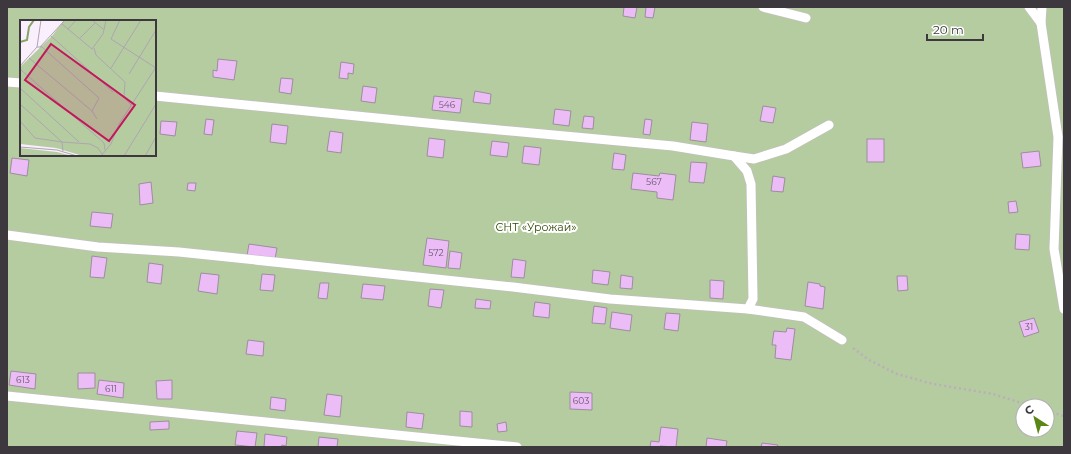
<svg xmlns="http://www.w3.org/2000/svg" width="1071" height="454" font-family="Montserrat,sans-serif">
<rect width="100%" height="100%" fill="#faeffd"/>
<!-- green -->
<path fill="#b5cca0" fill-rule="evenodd" d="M7,7H1064V447H7ZM21,21H155V155H21ZM1023,406H1047V430H1023Z"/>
<!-- building -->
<g fill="#ecbcf7" stroke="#9b8e9d">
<polygon points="624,7 637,7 635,18 623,16"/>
<polygon points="646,7 655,7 653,18 645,17"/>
<polygon points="218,59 237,61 234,80 213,77 213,70 217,71"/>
<polygon points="341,62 354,64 353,74 348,73 348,79 339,78"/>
<polygon points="281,78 293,79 291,94 279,92"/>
<polygon points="363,86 377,88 375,103 361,101"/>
<polygon points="475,91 491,94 490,104 473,102"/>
<polygon points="434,96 462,99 460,113 432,110"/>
<polygon points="763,106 776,108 773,123 760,121"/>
<polygon points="555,109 571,111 569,126 553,124"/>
<polygon points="584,116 594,117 593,129 582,128"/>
<polygon points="206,119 214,120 212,135 204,134"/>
<polygon points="645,119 652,120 650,135 643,134"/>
<polygon points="161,121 177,122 175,136 160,134"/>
<polygon points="692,122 708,124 706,142 690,140"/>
<polygon points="272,124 288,126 286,144 270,142"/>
<polygon points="330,131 343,133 341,153 327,151"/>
<polygon points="429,138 445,140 443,158 427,156"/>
<rect x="867" y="139" width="17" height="23"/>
<polygon points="492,141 509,143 507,157 490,155"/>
<polygon points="524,146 541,148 539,165 522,163"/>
<polygon points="1039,151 1041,166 1023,168 1021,153"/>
<polygon points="614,153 626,155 624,170 612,169"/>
<polygon points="12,158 29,160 27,176 10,173"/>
<polygon points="691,162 707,163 704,183 689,182"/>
<polygon points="633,173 659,176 660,173 676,175 673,200 657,198 657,192 631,189"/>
<polygon points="773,176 785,178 783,192 771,191"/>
<polygon points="151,182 153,203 140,205 139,184"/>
<polygon points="188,183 196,183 195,191 187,190"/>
<polygon points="1016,201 1018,212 1009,213 1008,202"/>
<polygon points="92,212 113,214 111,228 90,226"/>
<polygon points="1016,234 1030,235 1029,250 1015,249"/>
<polygon points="427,238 449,241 446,268 423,265"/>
<polygon points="249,244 277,248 275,259 247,256"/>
<polygon points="450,251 462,253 460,269 448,268"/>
<polygon points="92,256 107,258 104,278 90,277"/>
<polygon points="513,259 526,261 524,278 511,277"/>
<polygon points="149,263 163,265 161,284 147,282"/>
<polygon points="593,270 610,272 608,285 592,283"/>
<polygon points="201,273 219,275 217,294 198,291"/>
<polygon points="262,274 275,275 273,291 260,290"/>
<polygon points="621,275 633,277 632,289 620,288"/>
<polygon points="897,276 907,276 908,290 898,291"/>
<polygon points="710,280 724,281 723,299 710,298"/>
<polygon points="808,282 820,284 820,286 825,287 823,309 805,306"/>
<polygon points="320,283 329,283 327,299 318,298"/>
<polygon points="363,284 385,286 383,300 361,298"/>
<polygon points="430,289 444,290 441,308 428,306"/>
<polygon points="476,299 491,301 490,309 475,308"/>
<polygon points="535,302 550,304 549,318 533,316"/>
<polygon points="594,306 607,308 605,324 592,323"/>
<polygon points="612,312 632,315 630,331 610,328"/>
<polygon points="666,313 680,314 678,331 664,329"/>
<polygon points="1034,318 1039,332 1024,337 1019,322"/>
<polygon points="787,328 795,329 791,360 775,358 776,345 772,345 774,331 786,332"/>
<polygon points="248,340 264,342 263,356 246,354"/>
<polygon points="11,371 36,374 35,389 9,385"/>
<polygon points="78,373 95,373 95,388 78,389"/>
<polygon points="99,380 124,383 123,398 97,394"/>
<polygon points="172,380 172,399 157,399 156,381"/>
<polygon points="570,392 592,393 592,410 570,409"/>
<polygon points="327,394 342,396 340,417 324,415"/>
<polygon points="271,397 286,399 285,411 270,409"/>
<polygon points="460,411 472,412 472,427 460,426"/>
<polygon points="407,412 424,414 422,429 406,427"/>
<polygon points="169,421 169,429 150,430 150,422"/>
<polygon points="506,422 507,431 498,432 497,424"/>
<polygon points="661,427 678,429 676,447 660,446 659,447 650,447 651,441 659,442"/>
<polygon points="237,431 257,433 255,447 235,445"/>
<polygon points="265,434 287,437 286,446 282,445 281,447 264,447"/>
<polygon points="319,437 338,439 337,447 318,447"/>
<polygon points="707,438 727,441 726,447 706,447"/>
<polygon points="762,443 778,445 777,447 761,447"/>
</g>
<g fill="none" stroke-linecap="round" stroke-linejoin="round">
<defs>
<g id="lane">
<polyline points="763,7 806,18"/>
<polyline points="1029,7 1041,23"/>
<polyline points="1042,7 1041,23 1058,137 1054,249 1064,309"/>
<polyline points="7,82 21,83"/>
<polyline points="155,96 457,126 673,146 734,156 747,171 751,184 753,299 748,309"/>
<polyline points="734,156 754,159 786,149 829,125"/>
<polyline points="7,235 98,247 179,252 513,287 610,299 748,309 804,317 842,340"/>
<polyline points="7,396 517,447"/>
</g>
</defs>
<!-- lane casing -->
<use href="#lane" stroke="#c8bbcb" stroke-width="10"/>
<!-- path -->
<g stroke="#b9afbb" stroke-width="2.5" stroke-dasharray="2 3" stroke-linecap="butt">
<polyline points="853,348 869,360 897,374 933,384 993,394 1031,406"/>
<polyline points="1047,411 1064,416"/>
</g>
<!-- lane -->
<use href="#lane" stroke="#fff" stroke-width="9"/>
</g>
<g text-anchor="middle" stroke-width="4" stroke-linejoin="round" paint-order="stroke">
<!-- number labels -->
<g font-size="9" fill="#69586c">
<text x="447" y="108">546</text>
<text x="654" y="185">567</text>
<text x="436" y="256">572</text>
<text x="1029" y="330">31</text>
<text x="23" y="383">613</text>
<text x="111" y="392">611</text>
<text x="581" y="404">603</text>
</g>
<!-- park labels -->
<g font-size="11" fill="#2d4900" stroke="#fff">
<text x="536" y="231">СНТ «Урожай»</text>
</g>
</g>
<!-- overview -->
<g transform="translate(20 20)">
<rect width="136" height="136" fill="#faeffd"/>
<path d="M44,0H136V136H63L36,128L0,124V47L32,16ZM0,128L37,132L52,136H0Z" fill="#b5cca0"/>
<path fill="none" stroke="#86a565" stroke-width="2" d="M0,22L7,20L9,7L14,0"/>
<path fill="none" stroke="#aea5b1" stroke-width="1" d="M72,0L83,9M100,0L91,19L136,48M42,4L72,29L83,14L86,0M48,9L56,0M31,16L93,72M59,19L75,3M17,27L21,0M20,27L45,0M74,28L76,35L105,62L104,77L111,85M9,38L72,91L77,99M0,46L17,27H22L79,78L72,91M91,48L121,0M0,49L84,123L85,130M109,54L136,10M0,68L59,122M0,84L42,122L70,124L78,128L82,134M0,101L15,118L42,122L43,131M0,127L37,130L57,136M81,136L91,124L99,104L136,47M104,136L136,84M125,136L136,117"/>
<path fill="#c2185b" fill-opacity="0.15" stroke="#c2185b" stroke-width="2" d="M31,24L115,85L89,121L5,60Z"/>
<rect width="136" height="136" fill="none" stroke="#3d373e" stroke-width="2"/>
</g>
<!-- border -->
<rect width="1071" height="454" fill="none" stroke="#3d373e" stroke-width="16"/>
<!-- north arrow -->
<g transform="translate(1035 418) rotate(324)"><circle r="19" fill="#ffffff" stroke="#b1afb2"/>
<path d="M0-3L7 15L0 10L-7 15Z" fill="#5a8615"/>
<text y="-6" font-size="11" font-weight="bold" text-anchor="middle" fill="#3d373e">С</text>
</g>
<!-- scale -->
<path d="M927 34v6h56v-6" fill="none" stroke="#3d373e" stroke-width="2"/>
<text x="933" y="34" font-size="12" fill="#3d373e" stroke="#ffffff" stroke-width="3" paint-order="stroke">20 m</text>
</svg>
